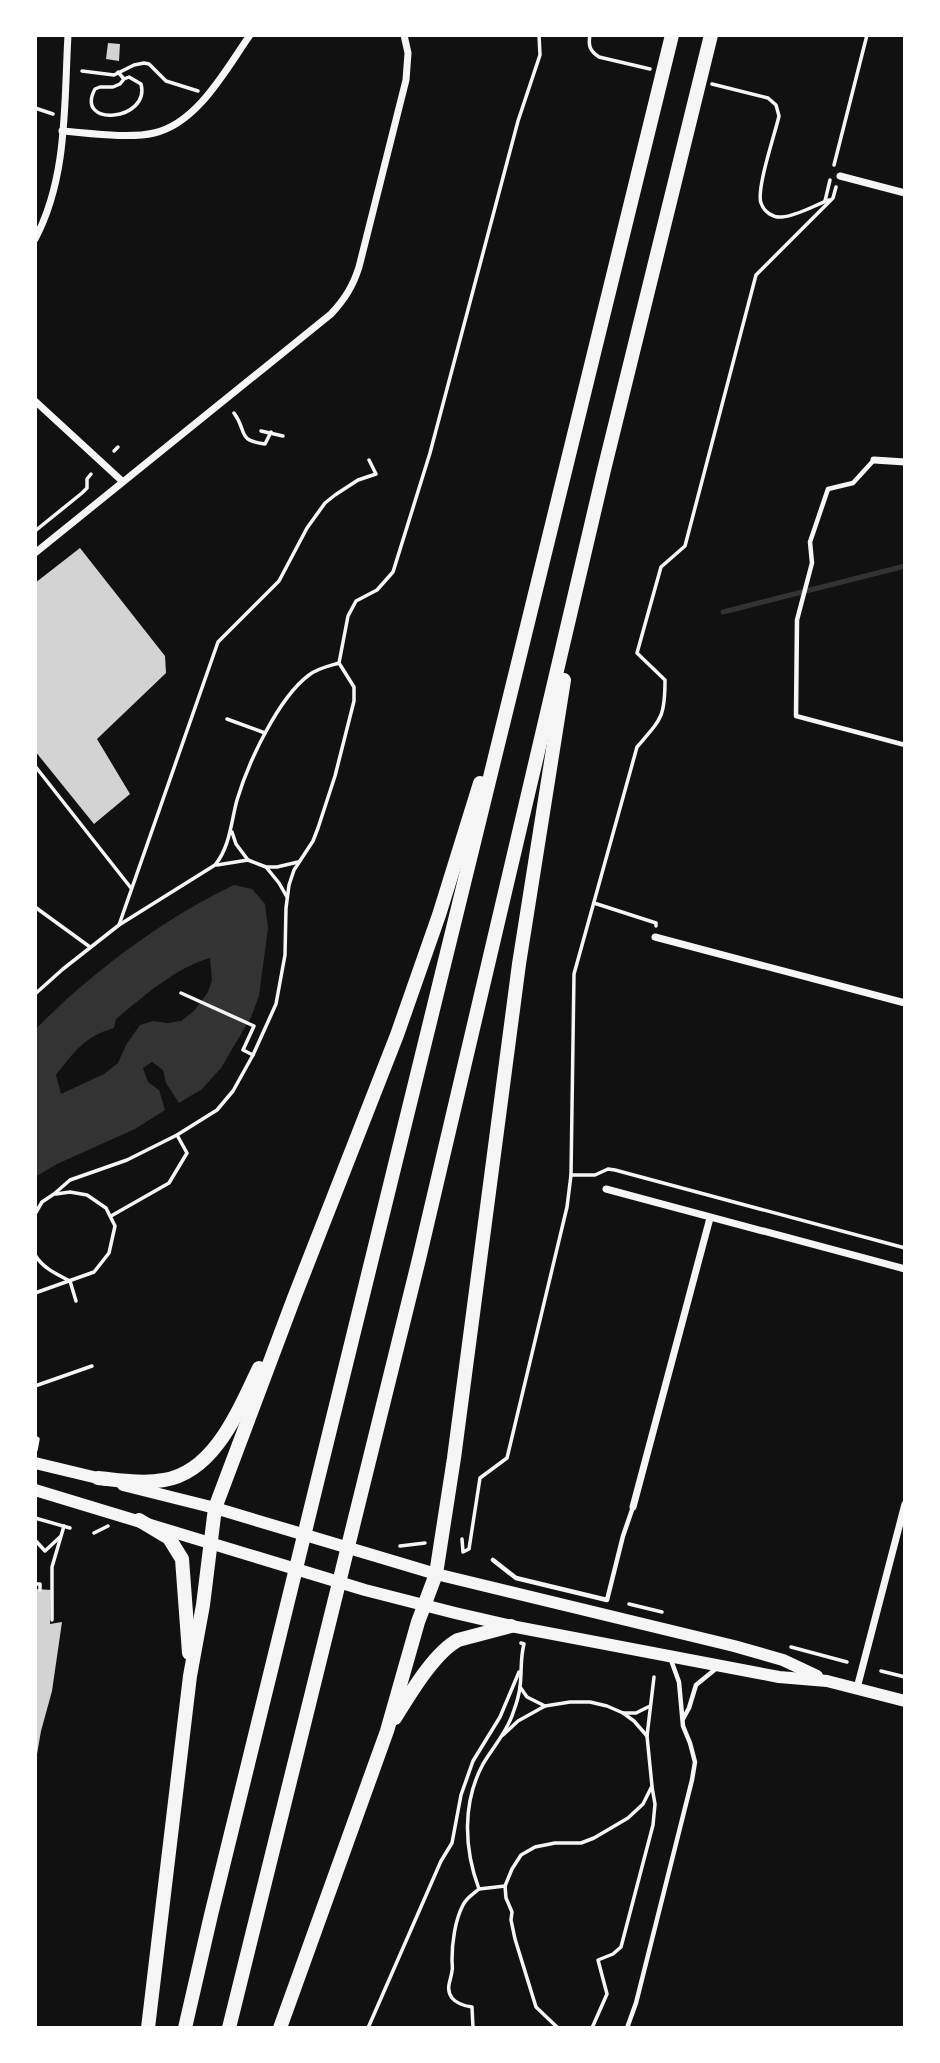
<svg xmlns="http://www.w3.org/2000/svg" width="940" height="2063" font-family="'Varela Round',sans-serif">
<rect width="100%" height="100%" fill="#111"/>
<!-- water -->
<path fill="#333" fill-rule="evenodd" d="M234,885L252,889L265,904L268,928L259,996L251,1017L221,1068L202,1089L179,1103L166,1083L163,1070L152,1062L143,1068L148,1082L159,1090L165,1110L135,1129L57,1164L35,1177V1030C88,975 164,918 234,885ZM210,958L212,980L208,992L195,1010L181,1021L167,1023L153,1021L140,1025L126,1045L118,1063L104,1074L61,1094L56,1075C75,1051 84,1037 114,1028L116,1019C144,996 175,968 210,958Z"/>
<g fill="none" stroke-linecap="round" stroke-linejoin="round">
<!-- stream -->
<polyline stroke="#333" stroke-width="5" points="723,612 905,566"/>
</g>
<!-- building -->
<g fill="#d3d3d3">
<polygon points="108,43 120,44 119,61 106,59"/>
<polygon points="80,548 165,656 166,673 97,739 130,794 94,824 35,751 35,583"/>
<polygon points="35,1589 51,1590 50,1624 62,1622 52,1691 41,1731 36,1760 35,1760"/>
</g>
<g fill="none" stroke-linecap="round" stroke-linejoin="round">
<!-- path -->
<g stroke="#f5f5f5" stroke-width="3.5">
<path d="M590,35C588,46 590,51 599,57L650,69"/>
<polyline points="82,71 114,75 134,65 144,63 149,64 166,81 198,91"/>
<path d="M118,72L124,79L120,84L113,87H100L95,89C74,128 151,121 141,84L129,77L124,79"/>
<path d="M712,84L768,98L776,105L779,116C775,134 756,189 761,203C764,212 773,218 782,217C797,216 815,205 829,200"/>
<polyline points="35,108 53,114"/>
<polyline points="834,165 867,35"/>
<polyline points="825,201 830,180"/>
<path d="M234,413C248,432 236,440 265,444L271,432"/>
<polyline points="261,431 283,436"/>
<polyline points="114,451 118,447"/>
<polyline points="35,531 82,493 87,488 87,479 91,474"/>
<polyline points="227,719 265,733"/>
<polyline points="35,766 131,888"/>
<polyline points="232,832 236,844 248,860"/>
<polyline points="217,865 248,860 266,867 277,867 298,862"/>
<polyline points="266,867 279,883 287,897"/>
<polyline points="594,903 656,923 656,926"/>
<polyline points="35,907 90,947"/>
<polyline points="119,925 218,642 279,581 307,528 325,503 335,495 358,480 376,474 369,460"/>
<polyline points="181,993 254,1026 243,1050 253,1055"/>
<path d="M35,994L63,969L119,925L215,865C230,847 231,822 237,800C248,763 278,698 309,675C318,668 329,666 339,663"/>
<polyline points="571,1175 595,1175 608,1169 615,1170 905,1248"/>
<polyline points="35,1214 42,1202 54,1194 70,1180 127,1160 177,1135 217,1110 233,1091 253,1055 276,1004 285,955 286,908 289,885 294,870 313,841 318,828 335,776 354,701 354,687 339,663 348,616 356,601 377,590 393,572 430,453 518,121 540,55 539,35"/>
<polyline points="111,1216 169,1183 187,1153 177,1135"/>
<path d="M35,1255C43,1268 56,1274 70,1281"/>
<polyline points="70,1281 76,1301"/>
<polyline points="35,1293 94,1272 109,1253 115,1226 106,1208 87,1195 70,1192 56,1194"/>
<polyline points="35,1386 92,1366"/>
<polyline points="35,1437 38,1439 36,1450"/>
<polyline points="35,1518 70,1528"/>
<polyline points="94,1533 108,1526"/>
<path d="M462,1539L463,1552L469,1549L480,1478L507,1458L567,1207L571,1175L574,974L637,747C661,719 665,718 665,680L637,653L661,567L685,546L756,275L833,198L836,187"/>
<polyline points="35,1540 45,1551 60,1537"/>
<polyline points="400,1546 425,1543"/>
<polyline points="35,1584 40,1584 40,1590"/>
<polyline points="629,1604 662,1612"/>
<polyline points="52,1620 52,1567 64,1526"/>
<path d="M521,1643L524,1644C520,1659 522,1671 520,1687C519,1695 516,1705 513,1713C507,1732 493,1747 483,1764C462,1803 464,1849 479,1889L505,1886L512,1869L521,1855L535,1847L555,1843H581L594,1838L628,1818L643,1804L652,1786L647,1736L654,1677"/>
<polyline points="791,1647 847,1662"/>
<polyline points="881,1671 905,1677"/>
<polyline points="520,1687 527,1697 545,1706 570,1702 590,1702 607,1706 623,1713 636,1713 650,1706"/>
<polyline points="623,1713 634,1721 647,1736"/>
<polyline points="503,1735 518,1721 545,1706"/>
<polyline points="505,1886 506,1898 512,1912 511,1920 515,1939 536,2007 558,2028"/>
<polyline points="368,2028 441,1861 452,1843 461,1795 473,1761 500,1717 519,1672"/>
<path d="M473,2028L472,2007C465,2006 457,2004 452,1998C445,1988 451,1981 452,1971C453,1968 452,1964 452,1960C452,1943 455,1920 463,1905C466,1898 473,1894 479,1889"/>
<polyline points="592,2028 607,1994 598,1960 613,1954 621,1947 653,1825 655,1804 652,1787"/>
</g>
<!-- service -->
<g stroke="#f5f5f5" stroke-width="4.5">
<polyline points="874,460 853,483 828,489 810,542 812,563 797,620 796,716 905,745"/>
<polyline points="493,1560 516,1578 607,1600 623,1536 633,1507"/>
<polyline points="683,1719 689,1708 696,1685 718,1667"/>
<polyline points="627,2028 636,2003 692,1780 695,1762 690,1743 683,1726 679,1682 671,1660"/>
</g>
<!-- minor -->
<g stroke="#f5f5f5" stroke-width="7">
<path d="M62,131C88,133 129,139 154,133C198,123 226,69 250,35"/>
<polyline points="840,176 905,193"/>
<path d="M35,239C68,177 64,103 68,35"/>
<polyline points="35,401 122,481"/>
<polyline points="874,460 905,462"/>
<path d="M35,553L331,314C345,299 353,286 359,267L406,80L408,53L404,35"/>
<polyline points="655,937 905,1003"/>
<polyline points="606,1189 905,1269"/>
<polyline points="633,1507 710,1218"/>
<polyline points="857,1688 905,1504"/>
</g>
<!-- secondary -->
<g stroke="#f5f5f5" stroke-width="12">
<polyline points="35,1463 106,1480"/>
<polyline points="123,1485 215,1508 436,1574 734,1646 783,1660 817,1676"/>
<polyline points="35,1490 365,1590 455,1613 511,1626 779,1677 827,1681 905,1701"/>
</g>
<!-- motorway -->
<g stroke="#f5f5f5" stroke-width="14">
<path d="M98,1478C119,1480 143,1484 164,1480C215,1472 239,1409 259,1368"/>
<polyline points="139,1520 169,1538 182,1559 189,1653"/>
<path d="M395,1718C410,1694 434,1653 458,1640L511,1626"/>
<polyline points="148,2028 190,1676 203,1605 215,1508 294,1298 397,1035 439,915 480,783"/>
<polyline points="185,2028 211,1915 672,35"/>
<polyline points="229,2028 419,1259 604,470 711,35"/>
<polyline points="280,2028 387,1731 418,1622 436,1574 454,1458 519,964 564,680"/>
</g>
</g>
<!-- border -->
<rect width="940" height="2063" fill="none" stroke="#ffffff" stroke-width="74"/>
</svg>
